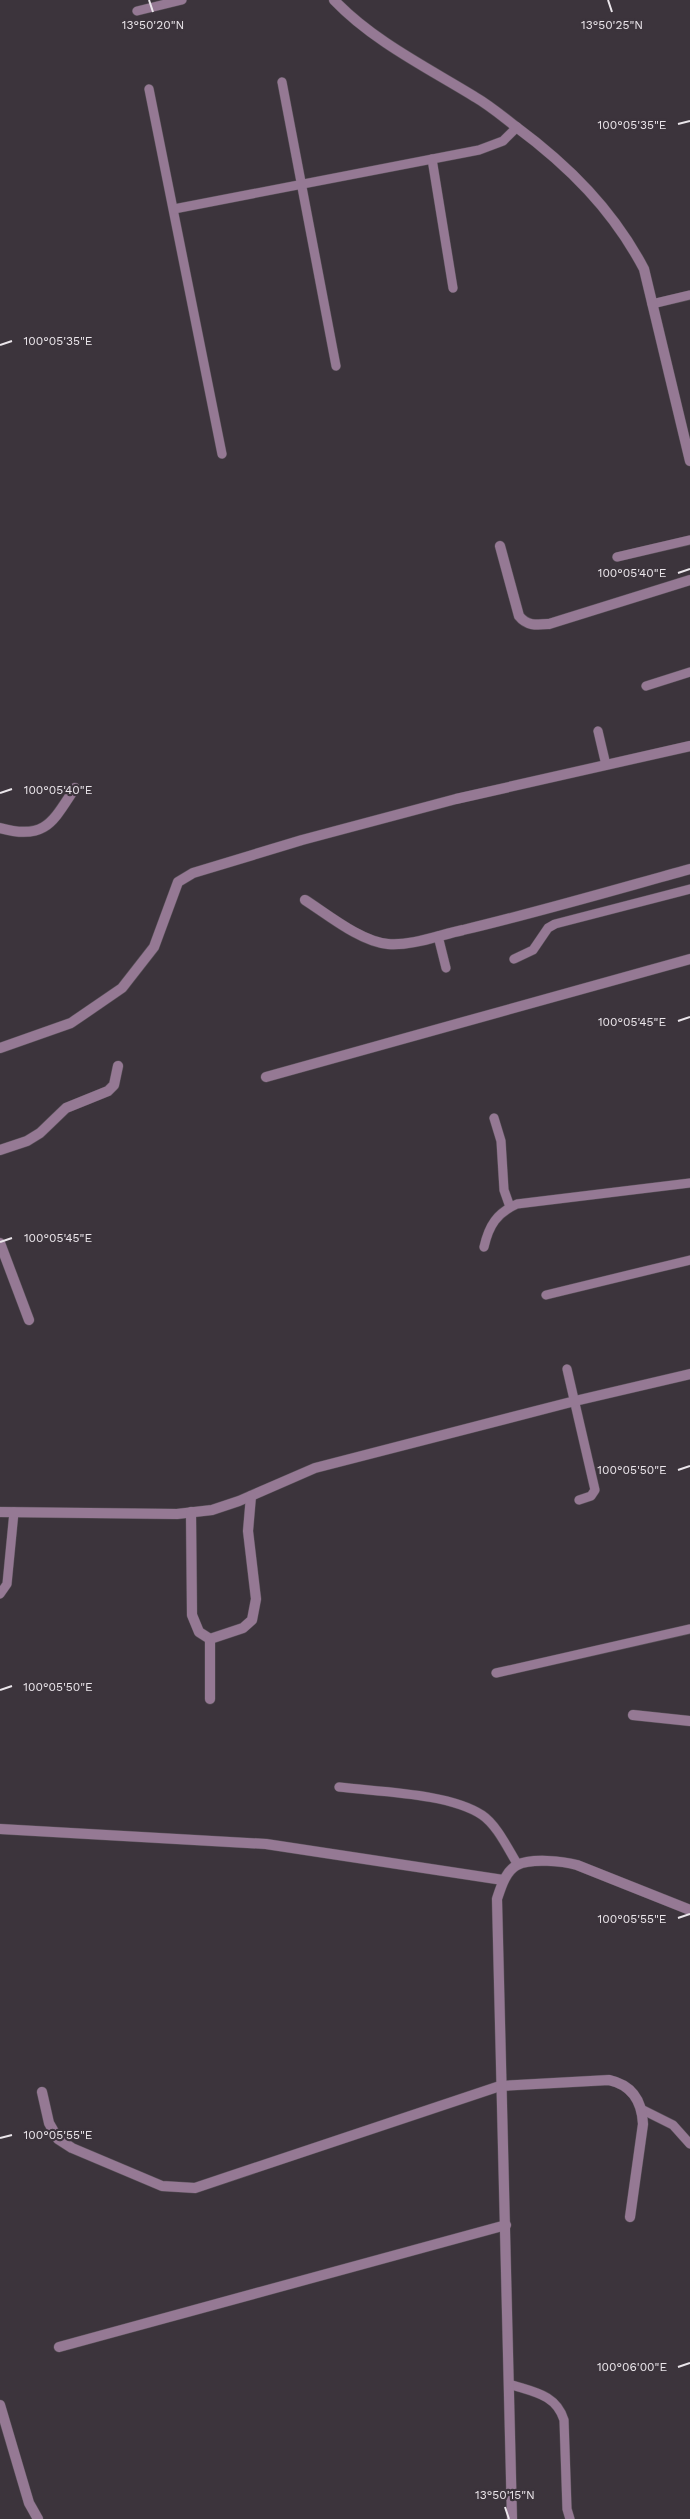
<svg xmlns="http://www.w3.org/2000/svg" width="690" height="2519" font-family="'Work Sans',sans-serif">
<rect width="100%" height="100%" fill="#3c343c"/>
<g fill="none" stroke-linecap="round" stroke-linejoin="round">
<defs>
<g id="service">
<polyline points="137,11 182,0"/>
<polyline points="282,82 336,366"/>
<polyline points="149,89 222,454"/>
<polyline points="432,159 453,288"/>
<polyline points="174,209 479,150 503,141 517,127"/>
<polyline points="652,304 690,295"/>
<polyline points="617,557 690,540"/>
<polyline points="646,686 690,672"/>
<polyline points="598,731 606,765"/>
<polyline points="438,936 446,968"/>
<polyline points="514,959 533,950 548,928 555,924 690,889"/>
<polyline points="494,1118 501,1141 504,1190 510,1207"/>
<path d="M484,1247C489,1225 497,1213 517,1204L690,1183"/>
<polyline points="546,1295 690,1260"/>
<polyline points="567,1369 595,1490 591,1496 579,1500"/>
<polyline points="0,1594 7,1584 14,1512"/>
<polyline points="496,1673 690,1629"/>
<path d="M339,1787C378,1792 449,1793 482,1815C497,1825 508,1849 518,1865"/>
<polyline points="643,2110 673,2125 690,2144"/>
<path d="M509,2384C533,2392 556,2394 564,2420L567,2509L570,2519"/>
</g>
<g id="minor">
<path d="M334,0C373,41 428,68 475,97C489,105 502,116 515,126C569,166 613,210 644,269L690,461"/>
<path d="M500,546L519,616C527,626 536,625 549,624L690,580"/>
<path d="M0,828C46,841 53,821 75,788"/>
<path d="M305,900C327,914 361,942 388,944C412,946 439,935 463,930C539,912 614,890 690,869"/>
<polyline points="0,1048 71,1023 122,988 154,947 178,882 193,873 302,840 456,799 690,746"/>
<polyline points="266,1077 690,959"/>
<polyline points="0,1150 27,1141 40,1133 66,1108 108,1091 114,1085 118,1066"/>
<polyline points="0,1243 29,1320"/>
<polyline points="0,1512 177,1514 212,1510 239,1501 315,1468 575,1401 690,1374"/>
<polyline points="191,1512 192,1615 199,1632 210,1639"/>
<polyline points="210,1699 210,1639 243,1628 252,1620 256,1599 248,1531 251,1496"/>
<polyline points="633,1715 690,1721"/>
<polyline points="0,1829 266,1844 503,1880"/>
<path d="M42,2092L49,2123L58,2139L72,2148L162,2186L195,2188L500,2086L609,2080C632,2085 642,2101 643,2124L630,2217"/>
<polyline points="59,2347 506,2225"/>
<polyline points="0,2405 29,2503 38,2519"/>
<path d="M512,2519L497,1899C501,1887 505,1872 517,1865C531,1858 563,1861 577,1865L690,1910"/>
</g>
</defs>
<!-- service casing -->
<use href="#service" stroke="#585058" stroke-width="10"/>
<!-- minor casing -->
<use href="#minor" stroke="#585058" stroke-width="11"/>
<!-- service -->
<use href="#service" stroke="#957994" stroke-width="9"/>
<!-- minor -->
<use href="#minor" stroke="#957994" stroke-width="10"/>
</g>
<!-- ticks -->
<path fill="none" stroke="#ebe6eb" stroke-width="2" d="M149,0L153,12M608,0L612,12M678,124L690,121M0,345L12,341M678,573L690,569M0,793L12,789M678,1021L690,1017M0,1242L12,1238M678,1470L690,1466M0,1690L12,1686M678,1918L690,1914M0,2138L12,2135M678,2367L690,2363M505,2507L509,2519"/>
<g font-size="12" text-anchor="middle" fill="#ebe6eb" stroke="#3c343c" stroke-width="4.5" stroke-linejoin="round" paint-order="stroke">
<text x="153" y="29">13°50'20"N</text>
<text x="612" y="29">13°50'25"N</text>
<text x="632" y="129">100°05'35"E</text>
<text x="58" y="345">100°05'35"E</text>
<text x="632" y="577">100°05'40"E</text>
<text x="58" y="794">100°05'40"E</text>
<text x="632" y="1026">100°05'45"E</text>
<text x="58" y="1242">100°05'45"E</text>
<text x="632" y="1474">100°05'50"E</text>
<text x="58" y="1691">100°05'50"E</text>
<text x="632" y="1923">100°05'55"E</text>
<text x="58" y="2139">100°05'55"E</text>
<text x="632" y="2371">100°06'00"E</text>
<text x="505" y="2499">13°50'15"N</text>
</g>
</svg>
